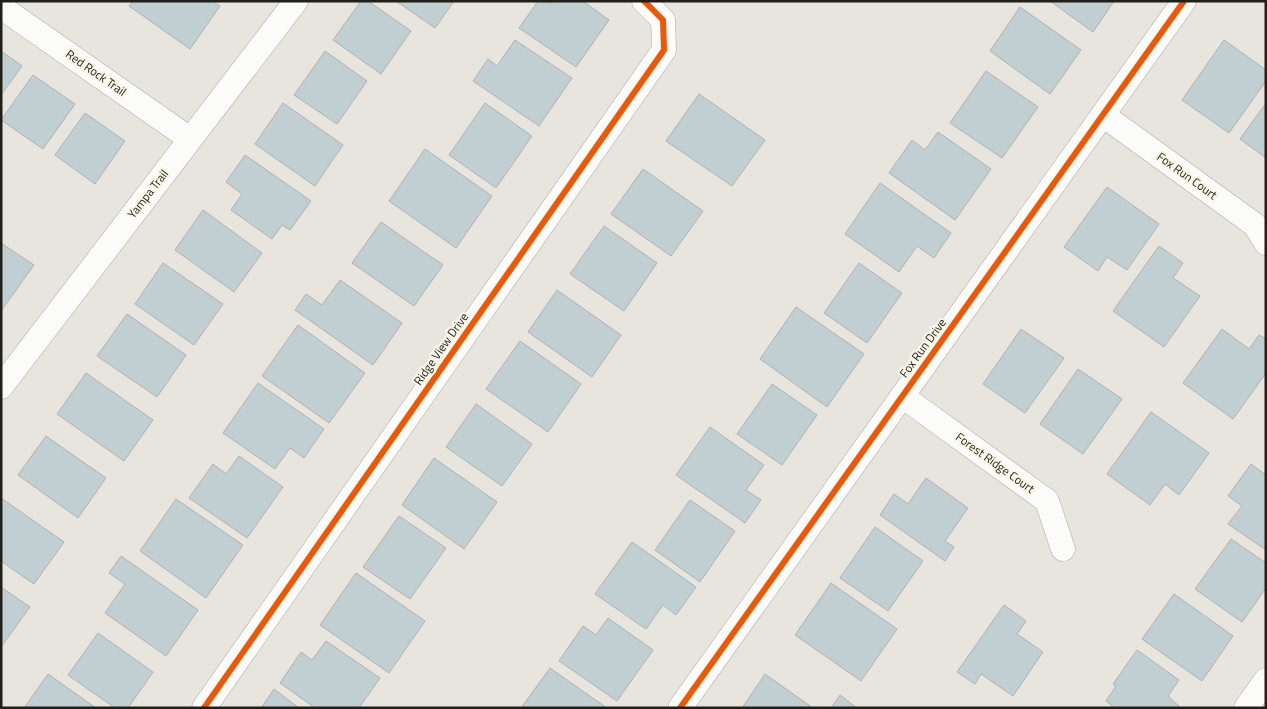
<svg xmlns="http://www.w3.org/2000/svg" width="1267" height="709" font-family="'Titillium Web',sans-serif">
<rect width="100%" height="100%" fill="#e7e5de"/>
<!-- building -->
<g fill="#c2cfd2" stroke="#afb1af">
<polygon points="133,1 212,1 220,6 190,49 129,6"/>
<polygon points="361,1 368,1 411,31 381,74 333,40"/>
<polygon points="396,1 454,1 435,28"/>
<polygon points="538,1 552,3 553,1 583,1 609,20 576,67 519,28"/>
<polygon points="1050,1 1114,1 1093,32"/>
<polygon points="1020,7 1081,50 1050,94 990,51"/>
<polygon points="515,40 572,78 539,126 473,81 488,59 497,66"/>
<polygon points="1224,40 1266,70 1266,81 1229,133 1182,100"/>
<polygon points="1,51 22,66 1,95"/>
<polygon points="325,51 367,81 337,124 294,95"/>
<polygon points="986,71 1038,107 1002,158 950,123"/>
<polygon points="33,75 75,104 43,149 1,120"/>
<polygon points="699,94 765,140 732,186 666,141"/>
<polygon points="283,103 343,145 315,186 255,144"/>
<polygon points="485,103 532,136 496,188 449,155"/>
<polygon points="1266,103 1266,158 1240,139"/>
<polygon points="85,113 125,141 95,184 55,155"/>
<polygon points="938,132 991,169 955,220 889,173 912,140 925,150"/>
<polygon points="425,149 492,196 456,248 389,201"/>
<polygon points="245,155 311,201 290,230 282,225 272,239 231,210 242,194 226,182"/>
<polygon points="643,169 703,211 671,256 611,214"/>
<polygon points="880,183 951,233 934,258 917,246 899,272 845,234"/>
<polygon points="1107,187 1159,224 1127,270 1107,257 1098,271 1064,247"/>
<polygon points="203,210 262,253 234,292 175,250"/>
<polygon points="381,222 443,265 414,306 352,263"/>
<polygon points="604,226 657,263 624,311 570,274"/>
<polygon points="1,243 34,265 1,311"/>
<polygon points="1159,246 1183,263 1173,278 1200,296 1164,347 1113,311"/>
<polygon points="163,263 223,304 194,345 135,304"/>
<polygon points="859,263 902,293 867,343 824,313"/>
<polygon points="340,280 402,323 373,365 295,310 306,294 322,305"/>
<polygon points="557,290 621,335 592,377 528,332"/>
<polygon points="796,307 864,354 827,407 760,359"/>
<polygon points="127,314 186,355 157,397 97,356"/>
<polygon points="298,325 365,373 329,423 262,376"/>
<polygon points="1021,329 1064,358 1025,413 983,384"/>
<polygon points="1222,329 1249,349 1259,335 1266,339 1266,373 1233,419 1183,383"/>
<polygon points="520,341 581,384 548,432 486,389"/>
<polygon points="1078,369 1122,399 1083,454 1040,424"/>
<polygon points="86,373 153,420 124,461 57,414"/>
<polygon points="258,383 324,429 304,458 290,448 275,469 223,433"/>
<polygon points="772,384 817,415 782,465 737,434"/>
<polygon points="476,404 532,444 502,486 446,447"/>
<polygon points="1151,412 1209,453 1179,495 1165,484 1150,505 1107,474"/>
<polygon points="710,427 764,465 746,490 761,500 745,523 676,475"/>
<polygon points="46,436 106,478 78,518 18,475"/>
<polygon points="239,456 283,487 247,538 189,498 213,464 226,474"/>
<polygon points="434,458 497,502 464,549 402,505"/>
<polygon points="1251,464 1266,475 1266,550 1228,524 1242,506 1228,496"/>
<polygon points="926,478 968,508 945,541 954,547 945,561 880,515 894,494 908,504"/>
<polygon points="1,498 64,542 34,584 1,561"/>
<polygon points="176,499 243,545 206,598 140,551"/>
<polygon points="690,500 735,531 700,582 655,550"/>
<polygon points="399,516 446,548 410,599 363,567"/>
<polygon points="875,527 923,561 888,611 840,578"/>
<polygon points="1231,539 1266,563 1266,588 1242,622 1195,589"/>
<polygon points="632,542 696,587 676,615 663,605 646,629 595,594"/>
<polygon points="121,556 198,610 166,656 105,613 125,584 109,573"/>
<polygon points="356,573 425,621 389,673 320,625"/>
<polygon points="831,583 897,629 861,681 795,635"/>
<polygon points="1,587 30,607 1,647"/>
<polygon points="1174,594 1233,636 1202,681 1142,639"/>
<polygon points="1004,605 1026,621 1017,634 1043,652 1013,696 981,674 975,684 957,672"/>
<polygon points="608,618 653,650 617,701 559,661 583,626 596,635"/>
<polygon points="98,633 153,672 128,708 115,708 68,675"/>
<polygon points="326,641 380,678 359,708 315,708 280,683 301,652 312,660"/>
<polygon points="1137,650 1179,680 1168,696 1181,708 1115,708 1106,701 1116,686 1113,684"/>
<polygon points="550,668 607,708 521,708"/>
<polygon points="48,674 96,708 24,708"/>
<polygon points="765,674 813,708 742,708"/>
<polygon points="274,689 299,708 261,708"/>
<polygon points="840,695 857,708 831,708"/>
</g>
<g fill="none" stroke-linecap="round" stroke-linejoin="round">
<defs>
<g id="minor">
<polyline points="1,7 190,139"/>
<polyline points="1103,115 1255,225 1266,243"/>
<polyline points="1,387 296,1"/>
<polyline points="902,396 1047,501 1063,549"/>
<polyline points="204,708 664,50 663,20 644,1"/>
<polyline points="680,708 1184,1"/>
<polyline points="1246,708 1266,680"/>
</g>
</defs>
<!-- minor casing -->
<use href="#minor" stroke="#aaa9a4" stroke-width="25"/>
<!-- minor -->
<use href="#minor" stroke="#fbfbfa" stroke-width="24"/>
<defs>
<g id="cycleway">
<polyline points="204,708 664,50 663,20 644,1"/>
<polyline points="680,708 1184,1"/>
</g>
</defs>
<!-- cycleway casing -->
<use href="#cycleway" stroke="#f9f5e7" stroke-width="9"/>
<!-- cycleway -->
<use href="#cycleway" stroke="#e8590c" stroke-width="6"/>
</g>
<g text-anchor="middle" stroke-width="4.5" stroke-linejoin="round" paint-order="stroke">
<!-- street labels -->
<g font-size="12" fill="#201f1a" stroke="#f9f5e7">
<text transform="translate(96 73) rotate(35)" y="4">Red Rock Trail</text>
<text transform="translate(1187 176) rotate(36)" y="4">Fox Run Court</text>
<text transform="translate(148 194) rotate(-52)" y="4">Yampa Trail</text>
<text transform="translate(923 348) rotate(-54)" y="4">Fox Run Drive</text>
<text transform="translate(441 349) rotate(-55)" y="4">Ridge View Drive</text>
<text transform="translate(995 463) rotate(36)" y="4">Forest Ridge Court</text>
</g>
</g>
<!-- border -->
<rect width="1267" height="709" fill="none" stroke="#201f1a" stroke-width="5"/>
</svg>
